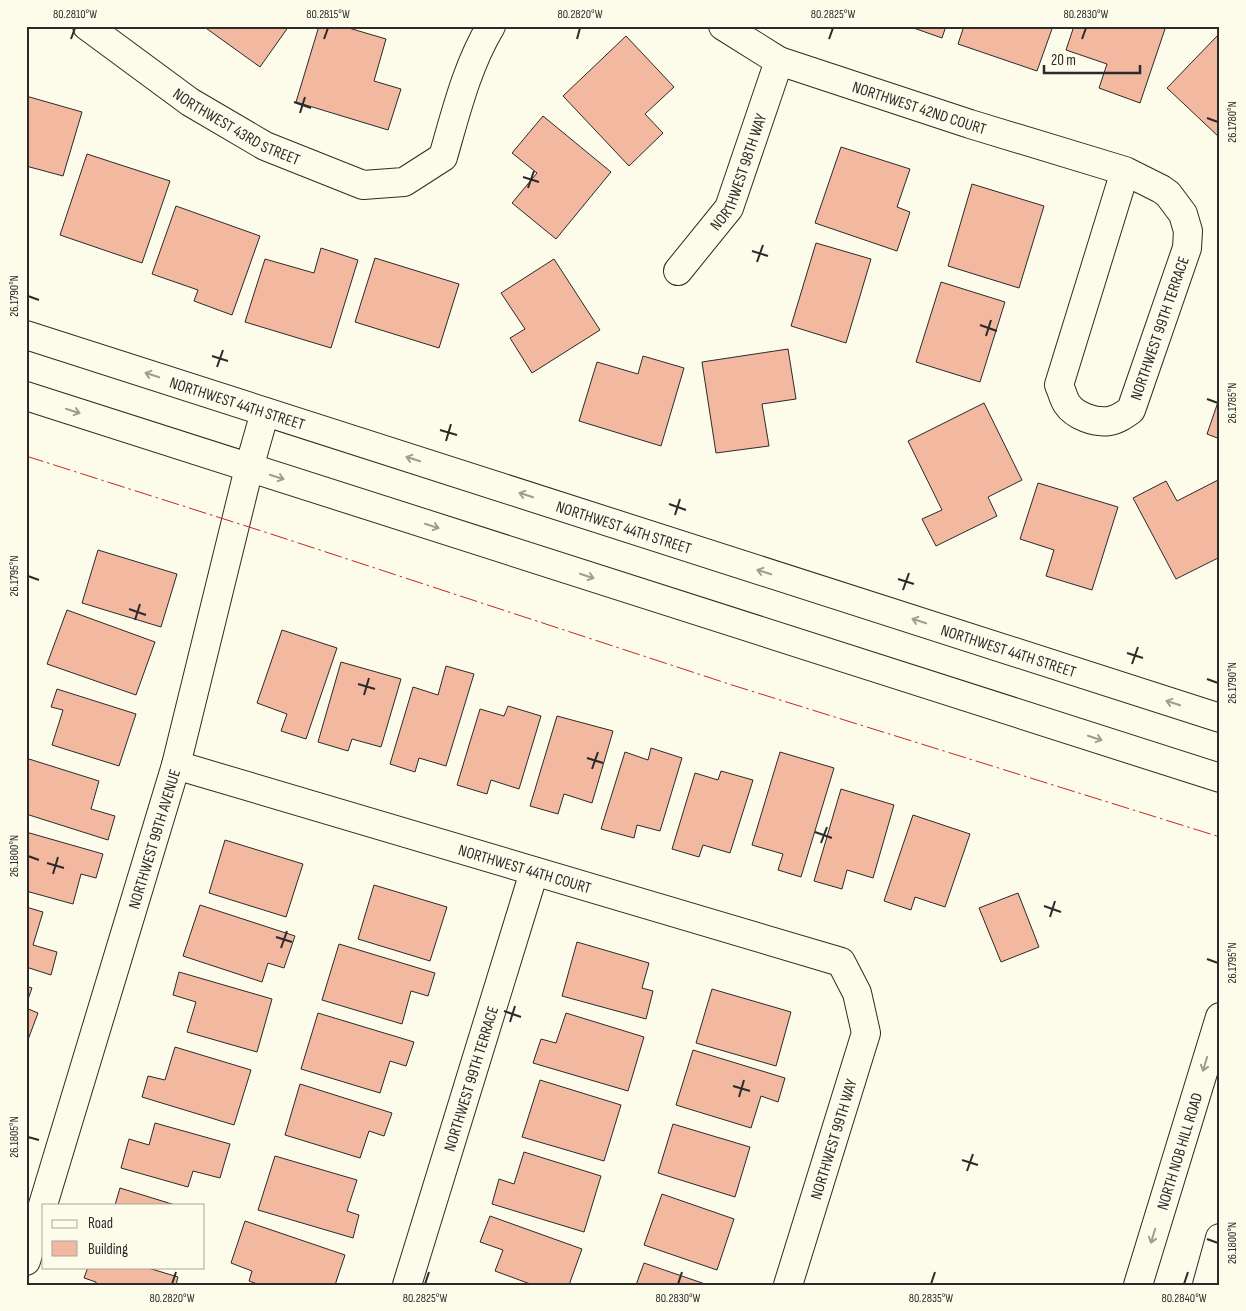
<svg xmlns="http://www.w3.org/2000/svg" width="1246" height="1311" font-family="'Sofia Sans Condensed',sans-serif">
<rect width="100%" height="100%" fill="#fdfbea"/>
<!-- building -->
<g fill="#f2b8a0" stroke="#2b2b2b">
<polygon points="203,26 289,26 260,67"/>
<polygon points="319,26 342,26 386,39 374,81 401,89 388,130 296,102"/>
<polygon points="908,26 946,26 942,38"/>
<polygon points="964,26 1053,26 1037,71 958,44"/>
<polygon points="1074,26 1166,26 1140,103 1099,88 1107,64 1066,50"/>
<polygon points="1218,35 1220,37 1220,138 1167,88"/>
<polygon points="626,36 674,87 645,114 663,133 629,166 563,96"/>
<polygon points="26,96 82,112 63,176 26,166"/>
<polygon points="543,116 611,172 556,239 512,203 537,173 512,153"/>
<polygon points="841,147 910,169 897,207 910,212 897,251 815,223"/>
<polygon points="87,154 170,181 142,263 60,235"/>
<polygon points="972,184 1044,206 1019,288 948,266"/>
<polygon points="176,206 260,236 232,315 194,301 198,290 152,274"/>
<polygon points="816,243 871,259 846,343 791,326"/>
<polygon points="321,248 358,260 331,348 245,322 265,259 314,273"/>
<polygon points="375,258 459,284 439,348 355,322"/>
<polygon points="554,259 600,330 532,373 510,338 525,329 501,293"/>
<polygon points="941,282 1005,302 980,382 916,362"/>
<polygon points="788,349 796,399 762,404 769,446 716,453 702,362"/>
<polygon points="643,356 684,368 661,446 579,421 597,362 638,374"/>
<polygon points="1218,402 1220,403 1220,439 1207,434"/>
<polygon points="984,403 1022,480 988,497 997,516 936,546 922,519 942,510 908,441"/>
<polygon points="1220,479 1220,557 1176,579 1133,498 1166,481 1177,501"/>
<polygon points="1038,483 1118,507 1092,590 1046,576 1054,550 1020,539"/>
<polygon points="98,550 177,574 161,627 82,603"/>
<polygon points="67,610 155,642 136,695 47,664"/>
<polygon points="282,630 337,648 306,739 281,731 287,714 257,703"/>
<polygon points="341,662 401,679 381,747 352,739 348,751 318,742"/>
<polygon points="446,666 474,674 446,766 419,758 415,772 390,764 413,687 438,695"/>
<polygon points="57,689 136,714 119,766 52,745 63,710 51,707"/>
<polygon points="508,706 541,716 519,789 491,780 487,794 457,785 480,709 504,716"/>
<polygon points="557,716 613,731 592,803 564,794 558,814 530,806"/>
<polygon points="651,748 682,758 660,831 637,825 634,838 601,829 625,752 648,760"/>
<polygon points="780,752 834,768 801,877 778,870 783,854 752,845"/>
<polygon points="29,759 99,781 91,809 115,816 108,840 26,814 26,768"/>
<polygon points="721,771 753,780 730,853 703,845 699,857 672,849 695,773 718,780"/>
<polygon points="841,789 894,805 873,878 847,870 842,889 814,881"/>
<polygon points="913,815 970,834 945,907 915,897 911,910 884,901"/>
<polygon points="26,832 103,854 96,878 81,874 73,904 26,891"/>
<polygon points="225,840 303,864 286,917 209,893"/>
<polygon points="374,885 447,907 430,961 358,939"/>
<polygon points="1018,893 1039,947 1001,962 979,908"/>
<polygon points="200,905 295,936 284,968 268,963 262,982 183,956"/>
<polygon points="26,907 43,912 33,945 57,952 51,975 26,967"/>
<polygon points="577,942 649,963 642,988 653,991 646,1019 562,996"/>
<polygon points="339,944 435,973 428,996 411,991 402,1024 322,1000"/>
<polygon points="179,972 272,999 257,1052 187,1032 196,1002 173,995"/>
<polygon points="26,986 32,988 26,1005"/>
<polygon points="712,989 791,1012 776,1066 696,1043"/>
<polygon points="26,1008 38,1013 26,1045"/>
<polygon points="318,1013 414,1042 406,1066 390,1061 380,1093 301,1069"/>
<polygon points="566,1013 644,1037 628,1091 533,1063 541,1039 556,1043"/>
<polygon points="175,1047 251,1070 234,1125 142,1097 148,1076 165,1080"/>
<polygon points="693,1050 785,1078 778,1102 761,1096 751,1128 676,1105"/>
<polygon points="540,1080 621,1105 604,1161 522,1137"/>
<polygon points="300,1084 392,1113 384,1136 369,1131 360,1158 285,1135"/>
<polygon points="155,1123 230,1144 220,1178 193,1171 188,1187 121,1168 129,1139 149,1145"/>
<polygon points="673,1124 750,1147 735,1197 658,1173"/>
<polygon points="524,1152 601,1176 584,1232 492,1204 499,1179 514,1184"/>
<polygon points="275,1156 357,1180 347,1211 359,1215 353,1238 258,1210"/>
<polygon points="120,1188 175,1205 115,1205"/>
<polygon points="662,1194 734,1219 717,1270 644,1245"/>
<polygon points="490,1216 582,1249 569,1285 533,1285 495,1271 503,1250 480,1242"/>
<polygon points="245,1221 345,1255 335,1285 260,1285 249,1281 252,1271 231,1263"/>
<polygon points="644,1263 708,1285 636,1285"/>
<polygon points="88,1267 145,1267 178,1277 176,1285 96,1285 96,1282 84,1278"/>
</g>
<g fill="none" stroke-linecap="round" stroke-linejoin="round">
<defs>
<g id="street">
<path id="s1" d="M87,26L190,102L265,146L363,185L404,182L443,157C456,112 467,66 491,26"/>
<path id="s2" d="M723,26L779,61L970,124L1125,171L1161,189L1168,194L1183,214L1188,231L1187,248L1131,410C1124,415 1117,420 1109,421C1095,423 1075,416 1067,404C1063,398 1062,391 1059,385L1125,171"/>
<path id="s3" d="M678,271L729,208L779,61"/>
<path id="s4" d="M176,765L841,962L857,993L866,1033L788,1285"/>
<path id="s5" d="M26,1261L176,765L249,468L265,412"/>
<path id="s6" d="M407,1285L534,872"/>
</g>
<g id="secondary">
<path id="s7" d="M26,335L1220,718"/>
<polyline points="26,396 1220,778"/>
<path id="s8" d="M1138,1285L1220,1017"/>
<polyline points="1207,1285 1220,1238"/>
</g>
</defs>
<!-- street casing -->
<use href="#street" stroke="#2b2b2b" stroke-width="30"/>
<!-- secondary casing -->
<use href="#secondary" stroke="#2b2b2b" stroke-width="30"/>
<!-- street -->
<use href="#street" stroke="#fdfbea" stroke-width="28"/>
<!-- secondary -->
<use href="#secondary" stroke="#fdfbea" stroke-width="28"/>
<!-- power -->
<polyline stroke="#c62828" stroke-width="1" stroke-dasharray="18 4 2.5 4" stroke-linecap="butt" points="26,456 271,534 732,685 1220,837"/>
</g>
<!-- one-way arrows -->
<defs><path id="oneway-shaft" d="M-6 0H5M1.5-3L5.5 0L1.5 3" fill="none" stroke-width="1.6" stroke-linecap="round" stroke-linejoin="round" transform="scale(1.25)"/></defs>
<g stroke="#9e9d94">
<use href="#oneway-shaft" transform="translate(152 375) rotate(-162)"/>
<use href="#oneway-shaft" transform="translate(73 411) rotate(18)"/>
<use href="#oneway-shaft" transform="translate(413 459) rotate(-162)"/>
<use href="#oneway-shaft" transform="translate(277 477) rotate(18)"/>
<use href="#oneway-shaft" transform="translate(526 495) rotate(-162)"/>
<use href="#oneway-shaft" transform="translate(432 526) rotate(18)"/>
<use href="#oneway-shaft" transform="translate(764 572) rotate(-162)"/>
<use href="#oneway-shaft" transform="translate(587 576) rotate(18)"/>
<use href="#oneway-shaft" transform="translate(919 621) rotate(-162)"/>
<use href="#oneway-shaft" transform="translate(1173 703) rotate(-162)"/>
<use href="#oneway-shaft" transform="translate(1095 738) rotate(18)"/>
<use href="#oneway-shaft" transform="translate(1205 1064) rotate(107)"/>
<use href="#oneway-shaft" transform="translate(1153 1236) rotate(107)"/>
</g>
<!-- ticks -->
<path fill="none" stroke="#2b2b2b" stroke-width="2" d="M71,39L75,28M324,39L328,28M577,39L580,28M829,39L833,28M1082,39L1086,28M294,102L311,108M300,113L305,97M1207,118L1218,122M523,177L539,182M528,188L534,171M752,251L768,256M757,262L763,245M28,296L39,300M980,325L997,331M986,336L991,320M212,356L228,361M217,367L223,350M1207,399L1218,403M440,430L457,435M446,441L451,424M669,504L686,510M675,515L680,499M28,576L39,580M898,579L914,584M903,590L909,573M129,609L146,615M135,620L140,604M1127,653L1143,658M1132,664L1138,647M1207,679L1218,683M358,684L375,689M364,695L369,678M587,758L603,763M592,769L598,752M815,832L832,838M821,843L827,827M28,856L39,860M47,863L64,868M53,874L58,857M1044,906L1061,912M1050,917L1055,901M276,937L292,942M281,948L287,931M1207,959L1218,963M504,1011L521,1017M510,1022L515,1006M733,1086L750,1091M739,1097L744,1080M28,1137L39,1140M962,1160L978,1165M967,1171L973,1154M1207,1239L1218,1243M172,1284L176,1272M425,1284L429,1272M678,1284L682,1272M931,1284L935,1272M1184,1284L1188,1272"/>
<g text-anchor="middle" stroke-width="4" stroke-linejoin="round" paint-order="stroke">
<!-- street labels -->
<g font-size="16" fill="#2b2b2b" stroke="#fdfbea">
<text dy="6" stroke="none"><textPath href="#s2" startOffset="214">NORTHWEST 42ND COURT</textPath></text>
<text dy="6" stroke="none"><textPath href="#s1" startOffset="181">NORTHWEST 43RD STREET</textPath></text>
<text dy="6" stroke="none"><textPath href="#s3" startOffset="118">NORTHWEST 98TH WAY</textPath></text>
<text transform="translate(1159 328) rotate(-71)" y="6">NORTHWEST 99TH TERRACE</text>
<text dy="6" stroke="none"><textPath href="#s7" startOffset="222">NORTHWEST 44TH STREET</textPath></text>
<text dy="6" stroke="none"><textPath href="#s7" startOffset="628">NORTHWEST 44TH STREET</textPath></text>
<text dy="6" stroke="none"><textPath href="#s7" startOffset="1032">NORTHWEST 44TH STREET</textPath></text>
<text dy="6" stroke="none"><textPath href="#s5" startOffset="441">NORTHWEST 99TH AVENUE</textPath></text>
<text dy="6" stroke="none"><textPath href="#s4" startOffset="364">NORTHWEST 44TH COURT</textPath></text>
<text dy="6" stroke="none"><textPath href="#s6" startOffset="216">NORTHWEST 99TH TERRACE</textPath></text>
<text transform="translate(833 1139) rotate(-73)" y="6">NORTHWEST 99TH WAY</text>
<text dy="6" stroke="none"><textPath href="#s8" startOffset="140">NORTH NOB HILL ROAD</textPath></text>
</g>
</g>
<!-- border -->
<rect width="1246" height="1311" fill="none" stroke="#fdfbea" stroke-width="55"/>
<!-- legend -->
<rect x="42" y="1204" width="162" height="65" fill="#fdfbea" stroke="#a9a89e"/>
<rect x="52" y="1220" width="25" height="8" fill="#fdfbea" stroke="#a9a89e"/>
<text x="88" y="1228" font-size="15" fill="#2b2b2b">Road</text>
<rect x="52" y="1241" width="25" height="15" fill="#f2b8a0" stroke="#a9a89e"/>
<text x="88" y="1254" font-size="15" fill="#2b2b2b">Building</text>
<!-- scale -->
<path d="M1044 65v8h96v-8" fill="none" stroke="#2b2b2b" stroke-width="2.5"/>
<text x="1051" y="65" font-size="15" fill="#2b2b2b" stroke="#fdfbea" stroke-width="4" paint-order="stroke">20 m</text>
<rect x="28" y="28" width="1190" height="1256" fill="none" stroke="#2b2b2b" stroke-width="2"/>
<g font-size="12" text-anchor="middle" fill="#2b2b2b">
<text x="75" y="18">80.2810°W</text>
<text x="328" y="18">80.2815°W</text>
<text x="580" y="18">80.2820°W</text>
<text x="833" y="18">80.2825°W</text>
<text x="1086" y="18">80.2830°W</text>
<text transform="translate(1232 122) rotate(-90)" y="4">26.1780°N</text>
<text transform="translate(14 296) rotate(-90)" y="4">26.1790°N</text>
<text transform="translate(1232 403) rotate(-90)" y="4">26.1785°N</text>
<text transform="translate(14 576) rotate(-90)" y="4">26.1795°N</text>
<text transform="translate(1232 683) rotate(-90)" y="4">26.1790°N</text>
<text transform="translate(14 856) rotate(-90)" y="4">26.1800°N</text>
<text transform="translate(1232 963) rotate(-90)" y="4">26.1795°N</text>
<text transform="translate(14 1137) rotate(-90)" y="4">26.1805°N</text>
<text transform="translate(1232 1243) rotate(-90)" y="4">26.1800°N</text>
<text x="172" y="1302">80.2820°W</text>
<text x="425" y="1302">80.2825°W</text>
<text x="678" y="1302">80.2830°W</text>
<text x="931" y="1302">80.2835°W</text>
<text x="1184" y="1302">80.2840°W</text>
</g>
</svg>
